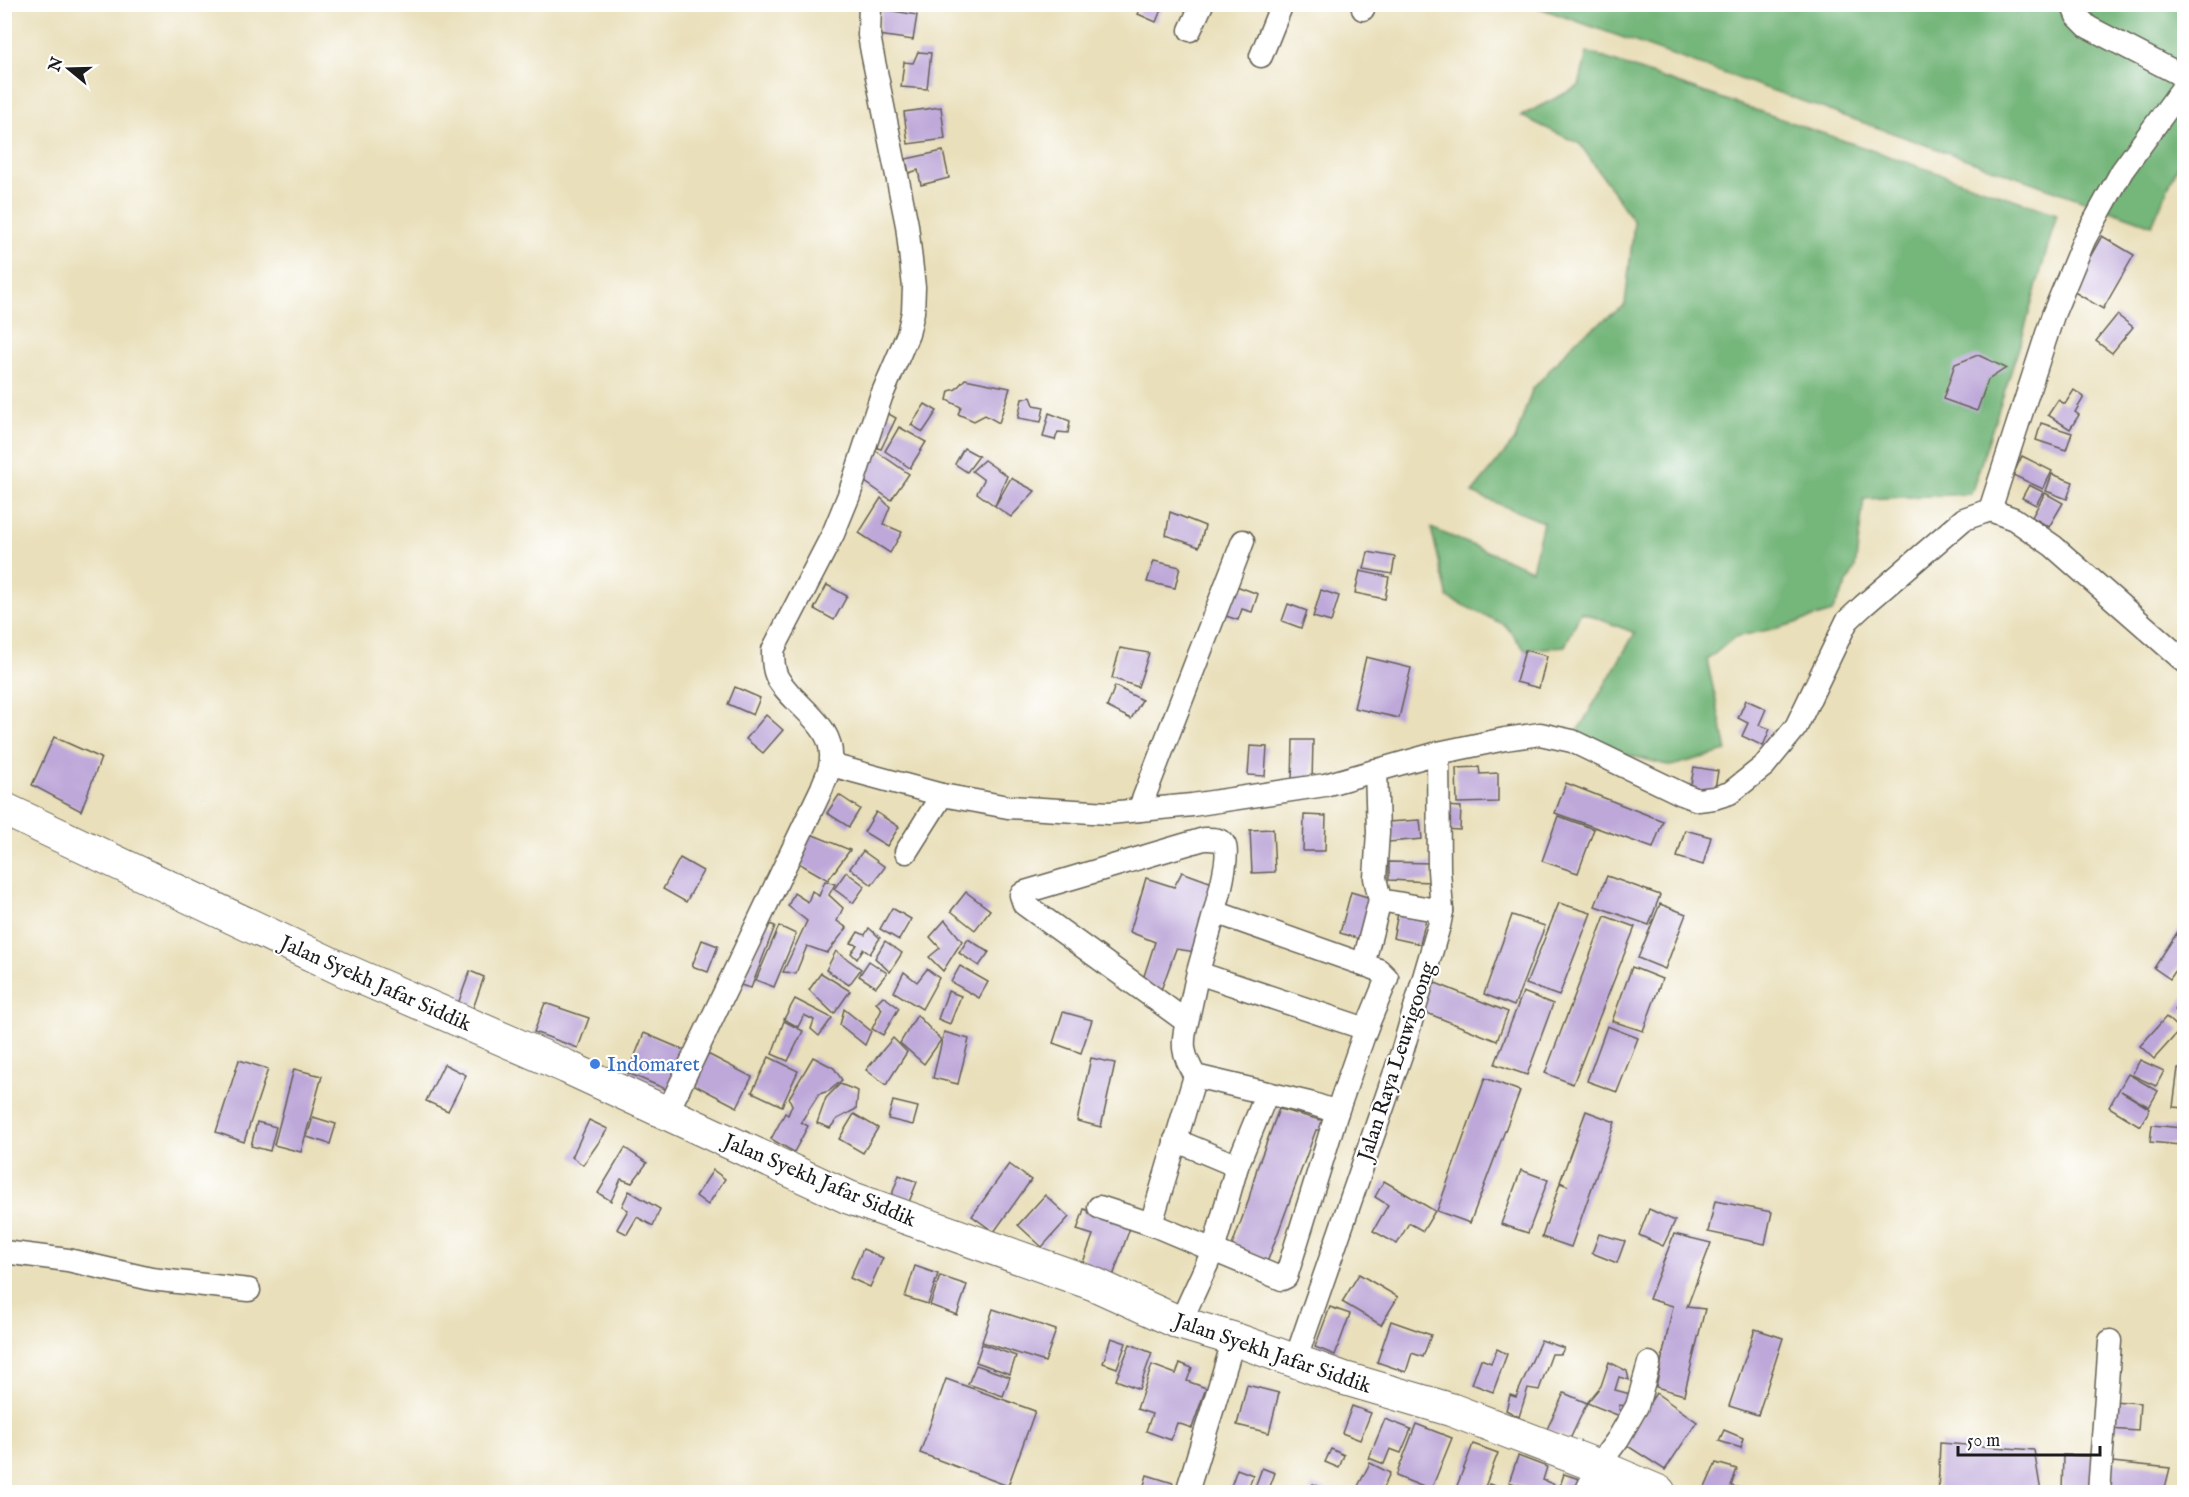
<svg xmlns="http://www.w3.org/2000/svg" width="2189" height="1497" font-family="'IM FELL English',serif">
<rect width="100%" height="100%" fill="#fff"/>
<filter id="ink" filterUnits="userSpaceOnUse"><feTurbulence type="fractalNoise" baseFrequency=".0167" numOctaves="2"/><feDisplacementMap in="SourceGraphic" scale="12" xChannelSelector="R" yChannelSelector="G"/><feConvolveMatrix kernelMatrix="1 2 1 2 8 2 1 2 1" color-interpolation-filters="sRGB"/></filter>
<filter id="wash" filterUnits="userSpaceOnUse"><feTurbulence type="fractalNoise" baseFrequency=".008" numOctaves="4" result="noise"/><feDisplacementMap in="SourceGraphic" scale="24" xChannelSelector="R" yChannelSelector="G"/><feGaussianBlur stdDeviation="1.35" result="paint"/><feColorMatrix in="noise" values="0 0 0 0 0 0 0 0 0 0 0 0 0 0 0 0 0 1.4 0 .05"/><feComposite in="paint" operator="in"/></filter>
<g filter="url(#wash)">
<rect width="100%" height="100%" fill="#e9dfba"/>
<!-- forest -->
<g fill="#74b67a" stroke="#48694b" stroke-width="1.5">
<polygon points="1531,5 2184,5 2184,151 2152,225"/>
<polygon points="1587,52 2057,214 2022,338 1971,494 1864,499 1855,568 1832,612 1782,627 1735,637 1707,660 1727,751 1671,766 1572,741 1635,633 1581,612 1565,646 1525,650 1505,625 1448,598 1431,528 1532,570 1543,522 1472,493 1515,440 1532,390 1576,340 1625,305 1634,222 1580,144 1521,116 1579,86"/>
</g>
<g id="blocks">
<!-- building -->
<g fill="#bea8d9">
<polygon points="1142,4 1163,5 1156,22 1138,14"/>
<polygon points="882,9 917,15 913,40 878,35"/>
<polygon points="918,52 931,53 927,89 901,87 904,62 913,63"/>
<polygon points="941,107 945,139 908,144 904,112"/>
<polygon points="943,151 949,178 921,185 918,170 909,173 906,159"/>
<polygon points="2102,236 2134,255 2103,309 2071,290"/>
<polygon points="2117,315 2133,327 2112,353 2096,341"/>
<polygon points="1978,355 2006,368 1988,380 1977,411 1943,399 1955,364"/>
<polygon points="965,379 1010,388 999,423 985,415 974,421 958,414 961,407 947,400 949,391 956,389"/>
<polygon points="2074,390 2084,397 2075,412 2079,415 2070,429 2048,415 2058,400 2065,404"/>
<polygon points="1031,397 1034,405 1044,407 1041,422 1018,418 1022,399"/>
<polygon points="925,404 937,411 923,432 911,425"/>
<polygon points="880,409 896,418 881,449 864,444"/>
<polygon points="1049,413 1070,421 1068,433 1058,432 1055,440 1043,437"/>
<polygon points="2041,423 2072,433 2066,450 2036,440"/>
<polygon points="899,427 926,442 910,468 885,451"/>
<polygon points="964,448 979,456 967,472 955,464"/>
<polygon points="876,451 909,474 891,500 861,479 860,457"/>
<polygon points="2022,456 2052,471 2043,489 2013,475"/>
<polygon points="984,460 1007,476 995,506 1011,478 1035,491 1011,517 995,506 977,493 984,480 972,471"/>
<polygon points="2052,474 2073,482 2067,499 2046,491"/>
<polygon points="2029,485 2043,492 2036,505 2022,498"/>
<polygon points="2045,493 2063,503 2049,527 2032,517"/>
<polygon points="881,498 890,507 883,524 902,532 890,553 859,533"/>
<polygon points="1170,512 1205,526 1199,547 1166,535"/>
<polygon points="1368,552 1395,557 1392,574 1364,569"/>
<polygon points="1154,561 1180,567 1175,588 1147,582"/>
<polygon points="1360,571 1389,577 1385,599 1355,593"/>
<polygon points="1231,584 1258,594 1252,612 1242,609 1238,620 1220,614"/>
<polygon points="827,585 847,596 834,620 814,609"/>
<polygon points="1321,590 1339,596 1331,622 1313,617"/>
<polygon points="1288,604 1307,611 1301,628 1282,621"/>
<polygon points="1120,648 1149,653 1138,687 1112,678"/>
<polygon points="1525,650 1547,656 1539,688 1516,682"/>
<polygon points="1366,657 1411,668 1399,718 1354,708"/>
<polygon points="1115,686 1142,700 1131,719 1107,707"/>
<polygon points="735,687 760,698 753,715 728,704"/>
<polygon points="1746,700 1766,709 1759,725 1770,729 1763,746 1742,736 1748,723 1738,718"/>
<polygon points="766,715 783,730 763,753 746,739"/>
<polygon points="54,737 101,758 81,811 32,785"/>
<polygon points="1293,740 1313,740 1312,783 1292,782"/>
<polygon points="1250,746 1267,747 1265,776 1248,775"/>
<polygon points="1479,767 1480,774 1498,773 1498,802 1457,803 1456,768"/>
<polygon points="1694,767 1718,771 1714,794 1690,790"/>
<polygon points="1566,783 1663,821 1653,848 1555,813"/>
<polygon points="839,795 860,809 849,827 827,813"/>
<polygon points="1444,806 1461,807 1460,830 1443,829"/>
<polygon points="876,812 899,827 887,846 864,832"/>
<polygon points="1304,815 1326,816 1325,851 1303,851"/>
<polygon points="1558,816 1594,829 1578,873 1542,861"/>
<polygon points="1420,820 1422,839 1389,842 1387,822"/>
<polygon points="1273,829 1275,872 1252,873 1250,830"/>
<polygon points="1685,830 1711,837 1703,865 1677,857"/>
<polygon points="806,832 850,850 828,880 795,861"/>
<polygon points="863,851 885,867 872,885 850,868"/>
<polygon points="680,858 703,871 686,902 663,889"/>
<polygon points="1389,862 1431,863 1430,882 1389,880"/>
<polygon points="846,872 865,886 853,903 834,889"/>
<polygon points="1182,872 1218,885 1196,952 1176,949 1161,990 1142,982 1155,942 1130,932 1146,878 1174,887"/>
<polygon points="1607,876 1660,895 1649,925 1595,906"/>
<polygon points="825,881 835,884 829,895 843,908 837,921 847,928 827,953 807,946 796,973 783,972 807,921 788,906 794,893 808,902 812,891 819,896"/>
<polygon points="966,892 990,910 975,930 951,911"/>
<polygon points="1351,892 1374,899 1363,940 1340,933"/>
<polygon points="1559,903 1591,913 1559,996 1526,984"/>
<polygon points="1660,904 1686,914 1665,969 1638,958"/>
<polygon points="892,908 911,919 899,940 880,929"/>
<polygon points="1399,908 1427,915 1420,944 1393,938"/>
<polygon points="1512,915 1545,926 1514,1006 1484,994"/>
<polygon points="1605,916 1635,927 1573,1084 1545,1073"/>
<polygon points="945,920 962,941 943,971 929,957 940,948 930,937"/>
<polygon points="760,921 775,926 751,988 733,983 738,972 746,974 760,942"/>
<polygon points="2184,922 2184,958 2170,979 2154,968"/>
<polygon points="779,926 796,934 774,987 756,980"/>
<polygon points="869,928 880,938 870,954 863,949 857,959 851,953 857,945 851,943 858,932 865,935"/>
<polygon points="968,939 989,952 979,966 959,953"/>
<polygon points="702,940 718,946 708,972 692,966"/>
<polygon points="885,941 902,953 890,972 875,958"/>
<polygon points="836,951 861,969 849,985 826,970"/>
<polygon points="869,961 887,973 876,987 859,976"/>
<polygon points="960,966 988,982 979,998 951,982"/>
<polygon points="1632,967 1662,979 1643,1031 1612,1021"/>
<polygon points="927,969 939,978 922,1009 894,992 904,972 917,982"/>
<polygon points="470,971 484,977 470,1017 455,1012"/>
<polygon points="821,973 850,991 834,1014 809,990"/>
<polygon points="1428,980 1508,1012 1497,1041 1417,1009"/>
<polygon points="948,991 961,996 950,1024 938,1019"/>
<polygon points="1523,992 1553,1004 1527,1075 1495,1064"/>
<polygon points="2184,995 2184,1016 2175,1010"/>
<polygon points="883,996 899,1008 883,1035 872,1029 882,1009 876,1003"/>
<polygon points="795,999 832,1018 819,1036 811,1029 814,1020 804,1015 798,1027 784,1019"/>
<polygon points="545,1003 589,1018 578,1048 534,1032"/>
<polygon points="844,1009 871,1031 865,1045 840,1025"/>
<polygon points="1063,1012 1092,1020 1081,1053 1053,1043"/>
<polygon points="917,1015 941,1040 924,1064 900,1043"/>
<polygon points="2166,1017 2180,1030 2154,1059 2140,1046"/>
<polygon points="784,1021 803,1031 788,1061 772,1054"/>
<polygon points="1607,1026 1638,1038 1617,1092 1587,1081"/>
<polygon points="944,1032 969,1039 958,1084 933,1078"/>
<polygon points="644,1033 684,1050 668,1090 628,1073"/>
<polygon points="893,1038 907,1052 886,1085 866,1070"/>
<polygon points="700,1050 752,1077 737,1107 685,1080"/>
<polygon points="769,1057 798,1071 782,1106 752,1092"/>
<polygon points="813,1057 834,1068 842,1080 829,1091 819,1094 801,1122 808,1126 794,1152 771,1139 785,1113 788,1115 792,1105 789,1098"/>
<polygon points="1091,1058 1115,1063 1101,1127 1077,1121"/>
<polygon points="239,1060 268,1069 244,1142 216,1132"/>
<polygon points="2140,1060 2164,1071 2156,1086 2132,1075"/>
<polygon points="444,1064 466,1075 448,1111 426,1101"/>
<polygon points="2178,1068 2184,1069 2184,1108 2173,1107"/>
<polygon points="294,1069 322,1076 301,1152 274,1145"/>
<polygon points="2128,1074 2158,1091 2149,1107 2121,1091 2150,1109 2140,1126 2109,1107"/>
<polygon points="1485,1078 1520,1091 1470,1223 1437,1211"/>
<polygon points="840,1084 858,1091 856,1109 837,1119 830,1128 817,1123 826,1098"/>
<polygon points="893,1101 918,1107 913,1125 888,1119"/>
<polygon points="1279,1109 1328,1122 1325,1130 1316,1130 1265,1268 1229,1254 1248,1202 1257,1168"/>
<polygon points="1586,1111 1615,1122 1571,1247 1542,1237 1560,1183 1568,1186 1560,1182"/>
<polygon points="854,1114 878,1128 863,1153 839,1139"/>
<polygon points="313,1117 336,1124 330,1144 307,1137"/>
<polygon points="589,1120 608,1129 583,1165 572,1157"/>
<polygon points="257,1122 276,1127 270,1151 251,1146"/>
<polygon points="2152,1125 2182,1128 2180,1145 2150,1142"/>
<polygon points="625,1148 647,1163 632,1183 621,1179 611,1201 598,1193"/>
<polygon points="1009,1164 1031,1180 994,1232 972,1216"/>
<polygon points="713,1170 725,1179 708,1205 696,1196"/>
<polygon points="1521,1170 1548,1180 1528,1233 1501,1224"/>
<polygon points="899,1175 917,1182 907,1207 890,1200"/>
<polygon points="1384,1181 1435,1211 1423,1231 1409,1223 1397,1244 1373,1231 1388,1205 1375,1197"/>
<polygon points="629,1191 660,1209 653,1226 637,1217 627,1234 617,1229 628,1210 622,1206"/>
<polygon points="1045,1195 1069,1217 1042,1247 1018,1225"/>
<polygon points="1715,1201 1772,1212 1765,1244 1708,1232"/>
<polygon points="1084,1209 1131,1225 1112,1279 1081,1268 1093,1235 1077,1230"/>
<polygon points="1649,1209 1675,1221 1663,1246 1639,1235"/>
<polygon points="1599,1234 1625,1241 1617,1263 1592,1253"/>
<polygon points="1674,1234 1711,1243 1687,1307 1705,1309 1684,1395 1656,1387 1673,1306 1649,1299"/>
<polygon points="863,1249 883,1258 870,1287 850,1278"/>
<polygon points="915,1266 938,1274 928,1304 905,1297"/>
<polygon points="1359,1274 1398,1297 1381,1325 1342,1302"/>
<polygon points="940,1276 967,1285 957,1315 930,1305"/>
<polygon points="1330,1307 1350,1314 1335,1355 1315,1347"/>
<polygon points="993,1309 1056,1330 1045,1362 982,1342"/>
<polygon points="1391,1321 1431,1335 1423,1357 1412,1353 1406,1372 1377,1362"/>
<polygon points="1755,1329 1783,1338 1758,1415 1729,1406"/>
<polygon points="1111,1338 1126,1343 1117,1368 1103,1363"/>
<polygon points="1541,1340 1564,1348 1561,1354 1552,1354 1539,1390 1528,1388 1519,1417 1506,1410 1510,1395 1516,1397"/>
<polygon points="982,1344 1016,1356 1010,1374 976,1362"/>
<polygon points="1130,1344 1152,1353 1139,1389 1116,1380"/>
<polygon points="1497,1349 1507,1354 1493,1392 1472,1384 1481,1359 1491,1363"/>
<polygon points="1609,1362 1627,1371 1629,1380 1619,1377 1615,1390 1634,1395 1627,1406 1619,1405 1620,1416 1587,1403 1601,1386"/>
<polygon points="1180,1363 1192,1368 1187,1381 1206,1388 1192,1428 1177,1423 1171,1440 1146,1431 1152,1414 1137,1409 1152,1365 1176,1374"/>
<polygon points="976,1365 1010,1377 1003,1396 968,1384"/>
<polygon points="946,1379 1035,1411 1008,1486 920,1453"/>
<polygon points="1247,1385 1279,1393 1269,1433 1237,1425"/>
<polygon points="1564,1393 1587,1403 1570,1439 1547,1429"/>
<polygon points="1656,1393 1697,1422 1665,1470 1623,1443"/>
<polygon points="2112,1401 2140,1403 2138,1431 2109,1429"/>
<polygon points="1352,1406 1371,1413 1360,1440 1342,1433"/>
<polygon points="1385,1419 1411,1429 1401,1453 1390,1449 1384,1464 1369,1458"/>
<polygon points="1416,1424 1452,1438 1431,1490 1396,1476"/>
<polygon points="1724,1430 1743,1438 1741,1448 1719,1441"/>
<polygon points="1940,1443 2034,1450 2041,1492 1938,1492"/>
<polygon points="1473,1444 1498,1453 1483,1492 1459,1492 1455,1491"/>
<polygon points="1331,1449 1344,1455 1339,1468 1325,1462"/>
<polygon points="2063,1455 2093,1456 2091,1492 2062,1492"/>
<polygon points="1518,1456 1547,1467 1543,1480 1555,1485 1552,1492 1539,1492 1509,1482"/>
<polygon points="2112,1462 2170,1468 2164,1492 2108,1492"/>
<polygon points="1370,1463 1390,1473 1381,1492 1355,1492"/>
<polygon points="1716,1463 1737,1469 1731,1486 1751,1490 1750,1492 1703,1492"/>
<polygon points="1262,1468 1275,1473 1268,1492 1254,1490"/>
<polygon points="1237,1469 1253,1475 1247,1492 1238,1492 1230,1489"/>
<polygon points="1564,1474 1585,1481 1581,1492 1558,1492"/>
<polygon points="1147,1475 1173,1483 1170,1492 1142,1492"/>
<polygon points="1313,1484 1332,1492 1309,1492"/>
<polygon points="1489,1484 1514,1492 1486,1492"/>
</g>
</g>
</g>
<g filter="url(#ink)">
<use href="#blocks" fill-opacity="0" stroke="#646053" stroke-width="1.5"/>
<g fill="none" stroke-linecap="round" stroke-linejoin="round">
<defs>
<g id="minor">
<polyline points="2072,4 2077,16 2088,27 2179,74 2184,83"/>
<polyline points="1363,9 1365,4"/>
<polyline points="1190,30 1202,4"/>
<polyline points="1261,56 1282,4"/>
<polyline points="1990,510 2053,315 2084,240 2122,171 2184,86"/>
<polyline points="831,765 942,795 1008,807 1109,813 1192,805 1325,785 1438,753 1505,739 1540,734 1572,741 1682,794 1698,800 1714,798 1730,793 1764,766 1796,727 1847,621 1863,606 1964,519 1990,510 2014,519 2053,546 2184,661"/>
<polyline points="1376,770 1378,832 1375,878 1380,900 1442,911"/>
<polyline points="1139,810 1243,541"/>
<polyline points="906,852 942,795"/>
<polyline points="1363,965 1380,900"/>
<polyline points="1198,973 1366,1029"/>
<polyline points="1267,1093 1313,1104 1337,1112"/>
<path d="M667,1113L822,788C824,781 829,773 830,766C839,725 793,707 777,677C773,669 773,659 773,650L833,534L849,495L881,397L908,334L913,312L914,287L907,225L872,52L869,35L870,4"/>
<polyline points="1175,1140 1237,1166"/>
<polyline points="1099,1207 1151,1224 1282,1279 1286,1277 1337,1112 1366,1029 1387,978 1379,970 1215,912"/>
<polyline points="1151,1224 1195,1076"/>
<polyline points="4,1252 68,1260 151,1279 249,1290"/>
<path d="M1180,1323L1213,1251L1237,1166L1267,1093L1195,1076C1183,1055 1181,1045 1187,1022C1191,1006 1194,989 1198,972C1203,952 1232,861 1225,846C1222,838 1211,839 1204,839L1025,892L1021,895L1024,904L1187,1022"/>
<polyline points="1295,1361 1402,1052 1439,926 1442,911 1439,870 1438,753"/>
<polyline points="1187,1492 1234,1339"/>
<polyline points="1586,1492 1598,1466 1618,1439 1637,1406 1649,1363"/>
<polyline points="2099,1492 2110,1341"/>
</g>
<polyline id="secondary" points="4,809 344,970 567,1067 848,1197 1094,1284 1180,1323 1234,1339 1343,1378 1452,1410 1598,1466 1659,1492"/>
</defs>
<!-- minor casing -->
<use href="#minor" stroke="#646053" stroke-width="25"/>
<!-- secondary casing -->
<use href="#secondary" stroke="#646053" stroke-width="35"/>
<!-- minor -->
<use href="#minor" stroke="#fff" stroke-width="22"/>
<!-- secondary -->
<use href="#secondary" stroke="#fff" stroke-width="33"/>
</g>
</g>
<!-- markers -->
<circle fill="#3f7fe0" stroke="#fff" stroke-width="2" cx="595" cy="1064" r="6"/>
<g text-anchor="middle" stroke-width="4.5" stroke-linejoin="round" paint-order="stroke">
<!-- street labels -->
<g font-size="21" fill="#1c1c1c" stroke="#fff">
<text transform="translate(376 983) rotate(24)" y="7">Jalan Syekh Jafar Siddik</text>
<text transform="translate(1396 1061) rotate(-72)" y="7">Jalan Raya Leuwigoong</text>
<text transform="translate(820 1180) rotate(23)" y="7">Jalan Syekh Jafar Siddik</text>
<text transform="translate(1273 1353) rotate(19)" y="7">Jalan Syekh Jafar Siddik</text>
</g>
<!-- shop labels -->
<g font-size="21" fill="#366cbe" stroke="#fff" text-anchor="start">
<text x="607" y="1071">Indomaret</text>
</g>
</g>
<!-- margin -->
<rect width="2189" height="1497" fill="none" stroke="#fff" stroke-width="24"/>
<!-- north arrow -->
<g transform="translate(69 69) rotate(289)" stroke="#ffffff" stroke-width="4.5" paint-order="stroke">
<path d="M0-4.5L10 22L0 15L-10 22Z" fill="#1c1c1c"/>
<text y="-9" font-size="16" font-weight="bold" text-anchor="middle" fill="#1c1c1c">N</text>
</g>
<!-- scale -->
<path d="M1958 1446v9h142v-9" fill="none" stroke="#1c1c1c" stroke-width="3"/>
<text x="1967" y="1446" font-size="18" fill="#1c1c1c" stroke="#ffffff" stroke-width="4.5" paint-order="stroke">50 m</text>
</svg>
